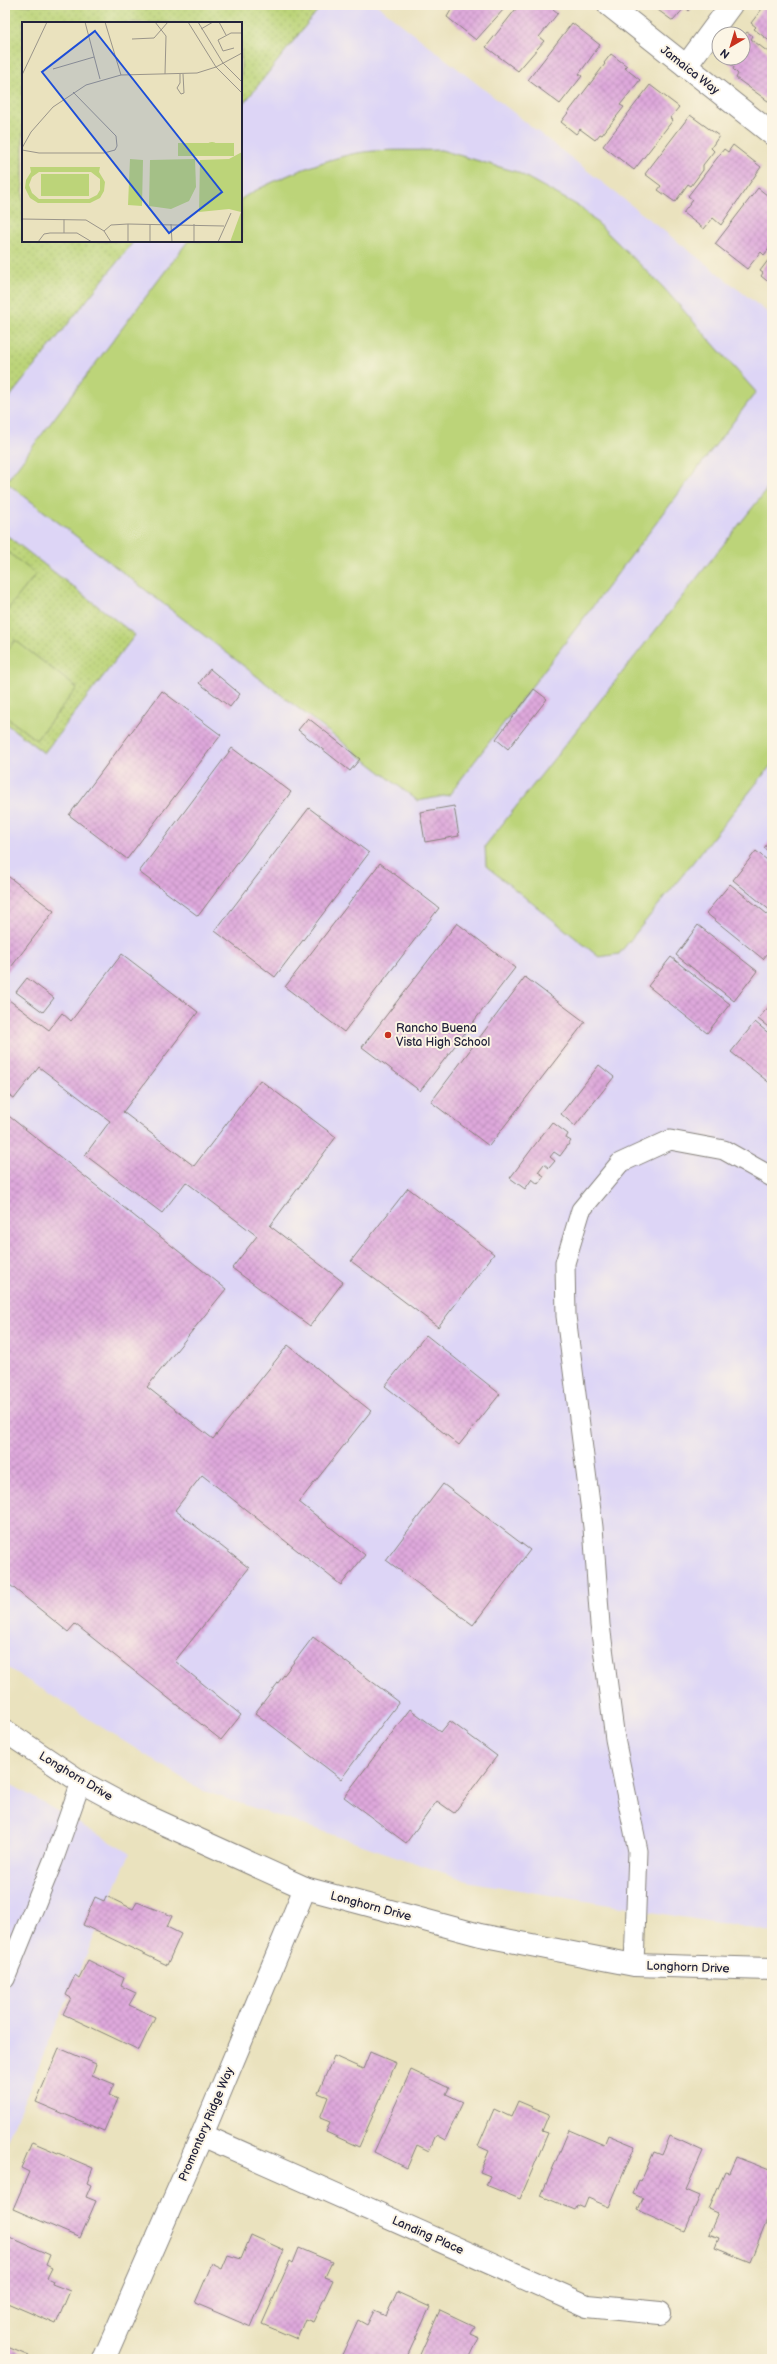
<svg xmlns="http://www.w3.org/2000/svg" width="777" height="2364" font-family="'Balsamiq Sans',sans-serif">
<defs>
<pattern id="grass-dots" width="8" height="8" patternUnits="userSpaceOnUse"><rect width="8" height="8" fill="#bcd479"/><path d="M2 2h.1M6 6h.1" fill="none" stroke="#a1b66a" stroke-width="1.8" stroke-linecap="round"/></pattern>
<pattern id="building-cross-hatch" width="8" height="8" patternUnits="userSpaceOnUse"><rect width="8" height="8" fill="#dea8db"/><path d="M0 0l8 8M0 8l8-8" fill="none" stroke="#be90bd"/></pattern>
</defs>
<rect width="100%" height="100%" fill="#fcf5e5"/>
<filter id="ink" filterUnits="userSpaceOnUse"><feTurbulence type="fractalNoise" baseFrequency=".025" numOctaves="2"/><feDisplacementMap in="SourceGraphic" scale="8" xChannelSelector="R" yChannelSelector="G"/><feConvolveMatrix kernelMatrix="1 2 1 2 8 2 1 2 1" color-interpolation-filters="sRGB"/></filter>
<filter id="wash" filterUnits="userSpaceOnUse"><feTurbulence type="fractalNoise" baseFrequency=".012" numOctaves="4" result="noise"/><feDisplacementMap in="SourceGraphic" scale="16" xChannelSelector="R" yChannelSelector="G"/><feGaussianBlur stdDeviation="0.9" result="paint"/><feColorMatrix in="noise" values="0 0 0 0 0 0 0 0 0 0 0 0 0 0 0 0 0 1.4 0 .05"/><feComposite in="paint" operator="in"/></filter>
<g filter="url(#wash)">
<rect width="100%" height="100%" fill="#eae2be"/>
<!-- built -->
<g fill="#ddd5f6">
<polygon points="322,5 377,5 772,316 772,1932 471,1882 201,1790 5,1666 5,403 134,241 241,241 241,107"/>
<polygon points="5,1781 130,1853 5,2145"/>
</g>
<!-- grass -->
<g fill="url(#grass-dots)" stroke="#6f7b5a">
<polygon points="5,5 322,5 241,107 241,23 23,23 23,241 134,241 5,403"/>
<polygon points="5,534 135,635 44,753 5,723"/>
</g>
<!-- pitch -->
<g fill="#bcd479" stroke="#6f7b5a">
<path d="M441,150L517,172L582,208L662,286L756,392L449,795L418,801L6,482L188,241H241V199C269,181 331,156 364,152C389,149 415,151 441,150Z"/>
<polygon points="772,483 772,764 619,954 599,957 486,866 485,846"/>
<polygon points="5,550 36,574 5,613"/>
<polygon points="15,640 77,688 36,740 5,716 5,654"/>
</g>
<g id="blocks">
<!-- building -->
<g fill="url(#building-cross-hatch)">
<polygon points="454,5 503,5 504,9 476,40 447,17"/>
<polygon points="519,5 548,5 558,13 539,37 544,41 518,71 486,47"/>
<polygon points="651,5 694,5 689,11 685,7 673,21"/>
<polygon points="765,5 772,5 772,43 754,29 756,27 751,23"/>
<polygon points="572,23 600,45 579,74 582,76 560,104 528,80"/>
<polygon points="747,32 753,36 751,39 772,55 772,104 736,78 738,74 733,69 734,67 725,60 743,58 743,37"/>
<polygon points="611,54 627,66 625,68 640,80 620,105 624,107 602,135 600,134 595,140 580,129 576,134 561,122 605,64 604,63"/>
<polygon points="650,85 679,107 670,118 673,120 634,170 603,146"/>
<polygon points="690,115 719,136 711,148 714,151 703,165 703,170 691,186 688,184 675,202 658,190 661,186 645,174"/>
<polygon points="733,145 761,167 721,225 713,218 704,229 683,213 693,200 688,196 724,149 728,152"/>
<polygon points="758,188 772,199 772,237 768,242 772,245 764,255 761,252 747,269 715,244"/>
<polygon points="772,255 772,285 761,276 763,273 760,271"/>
<polygon points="210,669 240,694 230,707 199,683"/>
<polygon points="534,689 547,699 508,749 496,739"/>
<polygon points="162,691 221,735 127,859 69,815"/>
<polygon points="308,718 360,759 350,771 298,730"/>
<polygon points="232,748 291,792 198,916 139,872"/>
<polygon points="454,806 459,836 425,842 420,812"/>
<polygon points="309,808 369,853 275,977 215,931"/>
<polygon points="772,838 772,854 764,848"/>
<polygon points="756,851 772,864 772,912 733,880"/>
<polygon points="380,863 439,908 344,1032 285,987"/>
<polygon points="5,874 54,911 5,975"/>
<polygon points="730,884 772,918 772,948 763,959 706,913"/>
<polygon points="457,923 515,968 420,1091 362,1047"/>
<polygon points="698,925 757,971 734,1001 676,955"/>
<polygon points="122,954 198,1012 123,1112 194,1166 260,1080 336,1137 270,1226 343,1282 310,1326 232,1268 257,1236 186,1182 162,1213 85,1155 110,1121 39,1067 14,1099 5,1092 5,997 49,1030 62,1013 71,1021"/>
<polygon points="671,957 730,1004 707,1033 648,986"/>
<polygon points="525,977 585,1022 489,1146 431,1102"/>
<polygon points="27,978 54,998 43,1012 16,992"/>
<polygon points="772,1003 772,1030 758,1019"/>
<polygon points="755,1022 772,1036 772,1085 731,1052"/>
<polygon points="599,1065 614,1077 575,1126 561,1114"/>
<polygon points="5,1113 226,1289 147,1387 213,1439 288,1345 371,1411 299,1502 365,1555 341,1585 202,1475 175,1510 249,1568 175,1661 241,1715 221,1740 75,1624 68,1632 5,1581"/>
<polygon points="552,1122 568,1134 566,1138 571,1141 560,1156 554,1152 550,1157 555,1161 549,1168 544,1164 538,1172 544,1176 538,1184 532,1179 525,1189 510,1178"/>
<polygon points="408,1188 494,1254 438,1327 351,1261"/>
<polygon points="426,1335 500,1394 459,1445 385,1386"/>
<polygon points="443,1484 530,1550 473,1625 386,1560"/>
<polygon points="313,1637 399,1702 341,1779 255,1713"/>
<polygon points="410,1709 441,1732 450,1721 497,1756 454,1813 437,1801 406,1843 344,1797"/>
<polygon points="106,1896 133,1909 137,1902 172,1916 167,1927 181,1934 167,1965 83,1925 95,1897 104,1901"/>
<polygon points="88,1960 124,1978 121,1986 136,1993 129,2005 155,2017 139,2050 63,2014 71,1998 66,1995 75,1975 79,1978"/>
<polygon points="59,2048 96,2064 92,2075 114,2084 109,2095 118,2099 104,2131 36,2102"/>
<polygon points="370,2052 396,2063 359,2147 326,2132 330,2122 320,2118 328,2097 318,2093 334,2056 363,2069"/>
<polygon points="411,2070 449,2088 446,2094 463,2102 445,2140 436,2135 429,2151 417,2145 407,2168 374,2152"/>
<polygon points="518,2101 549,2114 542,2131 548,2133 520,2199 486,2185 490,2176 480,2172 489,2151 478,2146 494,2109 511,2117"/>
<polygon points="569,2130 604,2145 608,2135 635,2146 609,2207 588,2198 584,2208 577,2205 575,2210 541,2196"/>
<polygon points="670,2136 703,2151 686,2190 700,2196 685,2231 638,2210 643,2198 633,2194 639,2180 641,2181 654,2152 662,2155"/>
<polygon points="32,2142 93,2168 87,2183 91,2185 86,2197 96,2201 80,2238 13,2209 29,2172 21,2168"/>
<polygon points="736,2157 772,2171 772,2183 768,2193 772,2195 772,2207 750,2262 715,2248 719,2238 709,2234 718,2213 709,2209 725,2172 729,2173"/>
<polygon points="5,2235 50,2255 46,2265 52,2268 47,2278 53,2281 52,2284 70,2291 56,2324 5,2302"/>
<polygon points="251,2235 284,2250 251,2327 195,2303 212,2264 222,2269 228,2255 241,2259"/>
<polygon points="299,2248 332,2262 325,2277 333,2280 313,2322 305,2319 297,2339 262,2324 290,2261 293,2263"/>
<polygon points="397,2292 430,2307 406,2359 340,2359 358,2320 367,2325 374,2311 386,2316"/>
<polygon points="440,2310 474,2326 470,2334 479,2338 469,2359 418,2359"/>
<polygon points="5,2346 29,2356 28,2359 5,2359"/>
</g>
</g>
</g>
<g filter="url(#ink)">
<use href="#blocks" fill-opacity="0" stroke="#86827c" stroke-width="1"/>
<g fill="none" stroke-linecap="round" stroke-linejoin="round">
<defs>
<g id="service">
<polyline points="634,1965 638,1851 615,1739 600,1625 593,1527 566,1316 565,1263 581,1210 620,1163 670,1140 724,1150 772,1177"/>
<polyline points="5,1979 53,1861 81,1782"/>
</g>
<g id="minor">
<polyline points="609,5 772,134"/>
<polyline points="686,66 731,5"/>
<polyline points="202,2135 587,2306 660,2313"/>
<polyline points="104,2359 202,2135 305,1888"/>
</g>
<polyline id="tertiary" points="5,1731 81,1782 131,1809 305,1888 480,1935 634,1965 772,1969"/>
</defs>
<!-- service casing -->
<use href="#service" stroke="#86827c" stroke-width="21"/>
<!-- minor casing -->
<use href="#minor" stroke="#86827c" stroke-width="24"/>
<!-- tertiary casing -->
<use href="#tertiary" stroke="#86827c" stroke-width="24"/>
<!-- service -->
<use href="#service" stroke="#fff" stroke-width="19"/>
<!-- minor -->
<use href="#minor" stroke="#fff" stroke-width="22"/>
<!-- tertiary -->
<use href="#tertiary" stroke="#fff" stroke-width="22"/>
</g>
</g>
<!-- markers -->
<circle fill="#c8321e" stroke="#fcf5e5" stroke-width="1.5" cx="388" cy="1035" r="4"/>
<g text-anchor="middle" stroke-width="4" stroke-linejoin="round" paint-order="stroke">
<!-- street labels -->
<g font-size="12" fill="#22223b" stroke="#fcf5e5">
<text transform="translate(690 70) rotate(38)" y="4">Jamaica Way</text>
<text transform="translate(76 1776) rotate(31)" y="4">Longhorn Drive</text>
<text transform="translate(371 1906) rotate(15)" y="4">Longhorn Drive</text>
<text transform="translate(688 1967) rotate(2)" y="4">Longhorn Drive</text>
<text transform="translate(206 2124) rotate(-67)" y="4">Promontory Ridge Way</text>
<text transform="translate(428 2235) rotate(24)" y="4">Landing Place</text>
</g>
<!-- poi labels -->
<g font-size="12" fill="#22223b" stroke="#fcf5e5" text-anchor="start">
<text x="396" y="1032">Rancho Buena<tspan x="396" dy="14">Vista High School</tspan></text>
</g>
</g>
<!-- overview -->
<g transform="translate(22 22)">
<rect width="220" height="220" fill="#eae2be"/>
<path d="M156,121H212V134H156ZM220,130V220H208L219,190L207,187L177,190L178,138L207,137Z" fill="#bcd479"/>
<path d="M183 127a7 7 0 1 1 14 0a7 7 0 1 1-14 0ZM108,137L121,138L120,184L106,183ZM173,137L174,165L167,179L149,187L127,184L128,138ZM8,145H78L77,150L83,160L82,169L78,176L68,181H16L8,176L3,166L4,158L9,150ZM17,150H69L78,157V168L75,173L67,177H17L10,171L7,163L10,155ZM67,152V174H19V152Z" fill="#bcd479" fill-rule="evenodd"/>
<path fill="none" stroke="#9a958a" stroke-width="1" d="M63,0L78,57M83,0L99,53M133,0L144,14L143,52M166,0L194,45L220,71M176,0L201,41L220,60M197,0L204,13M179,7L191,0M110,17L132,16L146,0M212,26L201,29L196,18L209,11H220M31,47L72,35M158,52V61L155,66L159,72L162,71L161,52M0,53L25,0M0,126L9,110L31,85L64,63L99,53L175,51L194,45L220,31M0,128L17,131H82L93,128L95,124L94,114L51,70M0,197L64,198L82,209L89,220M106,202V220M128,202V220M149,202L150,220M172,202V220M82,209L89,203L106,202L202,204M42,211V197M16,220L22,212L28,211H55L70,220M196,220L209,191"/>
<path fill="#1d4ed8" fill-opacity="0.15" stroke="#1d4ed8" stroke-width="2" d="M73,9L200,170L147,211L20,50Z"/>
<rect width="220" height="220" fill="none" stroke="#22223b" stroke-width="2"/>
</g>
<!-- margin -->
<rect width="777" height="2364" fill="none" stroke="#fcf5e5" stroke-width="20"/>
<!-- north arrow -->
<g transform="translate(731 46) rotate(218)"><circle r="19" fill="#fcf5e5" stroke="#a5a1a1"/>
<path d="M0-3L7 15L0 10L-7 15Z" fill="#c8321e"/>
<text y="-6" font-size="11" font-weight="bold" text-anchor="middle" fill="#22223b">N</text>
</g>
</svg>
